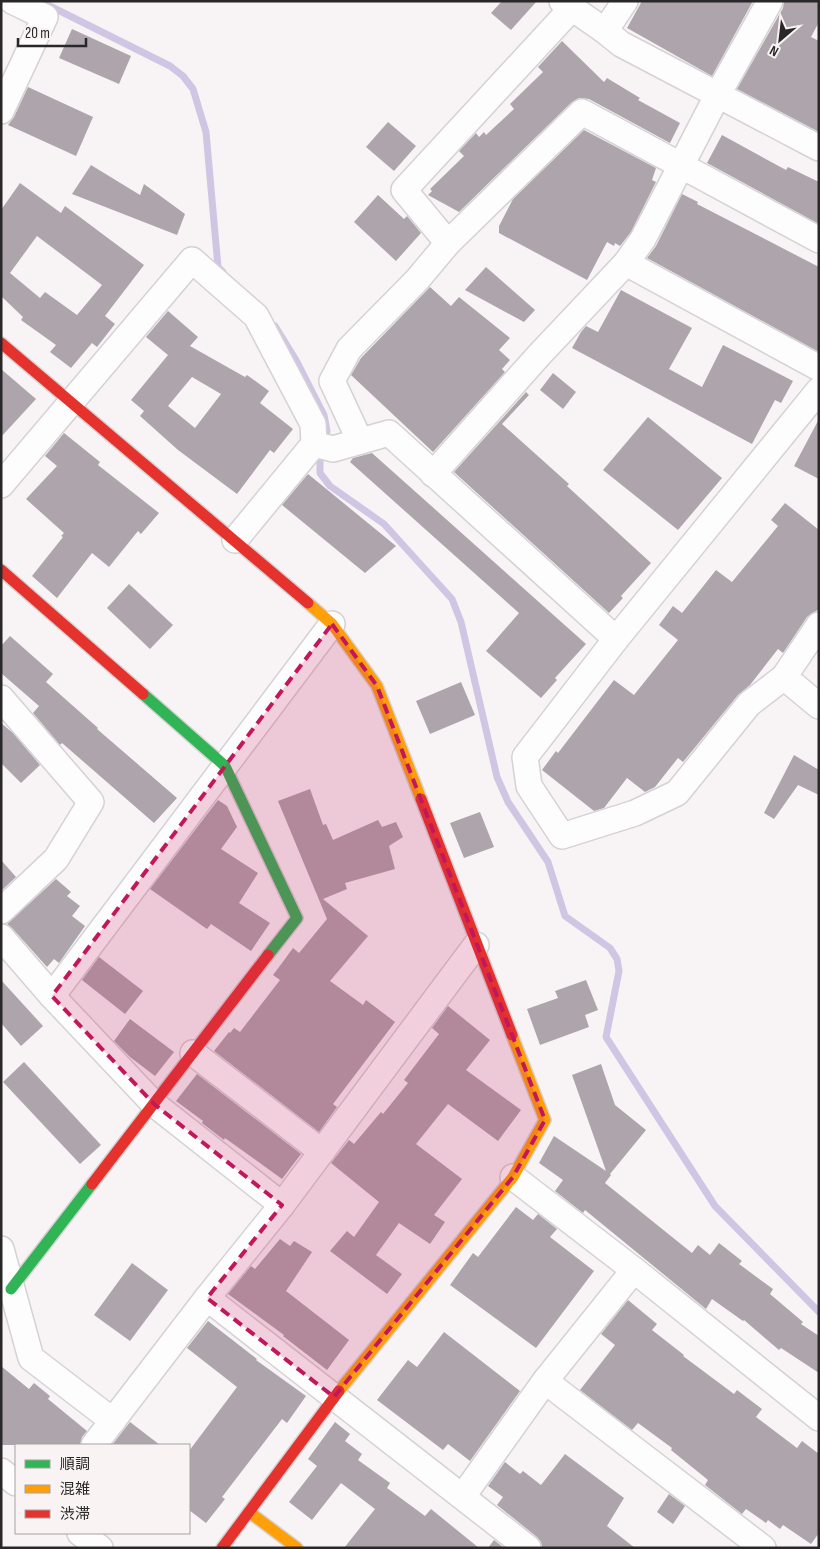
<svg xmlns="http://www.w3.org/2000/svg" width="820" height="1549" font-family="'Sofia Sans Condensed','Noto Sans JP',sans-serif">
<rect width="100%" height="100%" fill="#f8f4f5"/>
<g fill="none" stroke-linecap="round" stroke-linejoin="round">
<!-- stream -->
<g stroke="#d0c6e4" stroke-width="7">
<polyline points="44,3 170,66 183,76 193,89 206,132 218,267 223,272"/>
<polyline points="275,326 296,360 324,415 327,431 320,455 320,473 330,486 384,524 452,599 461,622 497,777 508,802 548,862 565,916 610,948 617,959 619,971 606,1037 715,1206 819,1312"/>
</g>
</g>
<!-- building -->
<g fill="#ada5ab" fill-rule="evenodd">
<polygon points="502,1 537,1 511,30 491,13"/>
<polygon points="642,1 753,1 712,76 627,28"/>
<polygon points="784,1 819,1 819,22 811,37 819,41 819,132 737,89 783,8"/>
<polygon points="72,29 131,56 119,84 59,58"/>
<polygon points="562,41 604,82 607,78 640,98 638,100 680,123 670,143 589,99 579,98 572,102 459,212 428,195 432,191 430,189 464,156 459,151 476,133 479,137 484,132 486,135 514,109 510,104 543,72 538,67"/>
<polygon points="28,87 93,117 76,156 8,125 14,117"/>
<polygon points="388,122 416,146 394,171 366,147"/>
<polygon points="584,130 656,168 652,180 656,182 631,232 620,246 615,243 614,246 607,242 587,280 499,233 499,226 513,199"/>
<polygon points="722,135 786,170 788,167 819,182 819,224 707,163"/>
<polygon points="91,165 140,195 144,184 185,214 177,235 72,194"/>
<path d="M20,183L61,213L65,206L144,265L105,316L115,324L97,347L92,343L71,368L50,352L56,345L21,320L23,317L1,296V210ZM37,236L102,285L77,315L45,292L40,298L10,273Z"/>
<polygon points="682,194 698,202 697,204 819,267 819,352 647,258 656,246"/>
<polygon points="378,195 404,219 407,216 421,233 396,261 354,222"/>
<polygon points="486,267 535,310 524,322 465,290"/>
<polygon points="430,287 451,306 459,297 510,338 499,350 510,360 502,369 505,372 433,452 351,375 361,358"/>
<polygon points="621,290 692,328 669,369 702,387 723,345 793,381 781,403 775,400 752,444 572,348 581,332 586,326 598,332"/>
<path d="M168,311L198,337L190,346L245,377L247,375L269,391L260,403L293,429L274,453L270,450L237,494L178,450L140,416L144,411L131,400L168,355L146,337ZM192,377L221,394L195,428L168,406Z"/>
<polygon points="1,369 36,399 1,437"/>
<polygon points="553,373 576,392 563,409 540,390"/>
<polygon points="526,392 529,395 502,424 569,484 567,486 651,563 621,596 623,598 609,613 454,472"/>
<polygon points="648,417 722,478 678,530 603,470"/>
<polygon points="819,419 819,479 794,466"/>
<polygon points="64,433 100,462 98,465 159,513 141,534 138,531 109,567 92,553 57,598 32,576 63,537 61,536 64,533 26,499 57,466 45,456"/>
<polygon points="372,453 586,644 555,678 557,680 541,698 486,651 519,613 350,462 353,458"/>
<polygon points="308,474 396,546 365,573 282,505"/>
<polygon points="785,503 819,530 819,609 807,617 783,653 778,649 750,685 738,695 683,762 678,758 655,787 645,792 627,778 604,808 594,811 542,770 556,751 558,753 614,680 634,695 678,640 659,625 673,606 682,613 716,570 732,582 778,526 771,520"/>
<polygon points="129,584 173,625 150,649 107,608"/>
<polygon points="10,636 53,674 46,682 98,728 97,729 177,798 154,823 62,743 60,745 33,713 39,706 1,673 1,646"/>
<polygon points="461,682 475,715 430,734 416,701"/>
<polygon points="1,723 13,733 40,765 21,783 1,763"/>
<polygon points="794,755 819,770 819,795 798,785 774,819 764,813"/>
<polygon points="310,789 323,825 326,824 333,840 378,820 382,827 396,822 403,837 389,846 395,869 345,883 347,889 323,899 368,936 330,981 363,1005 366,1000 395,1022 333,1104 337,1107 319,1132 214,1051 229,1032 230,1033 234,1028 240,1032 280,980 273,975 282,963 293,948 299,953 327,919 278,801"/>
<polygon points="218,800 227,806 237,827 221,849 258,873 239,903 270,923 251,951 211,924 207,929 150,889"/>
<polygon points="480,812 494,847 464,858 450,823"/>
<polygon points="1,860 16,877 1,891"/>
<polygon points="56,879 71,892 67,896 80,906 72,916 85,926 59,963 54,959 47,967 12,928 7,924"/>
<polygon points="99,957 143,991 125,1014 82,980"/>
<polygon points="1,980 43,1026 21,1046 1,1023"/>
<polygon points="586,980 598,1010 585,1015 589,1027 540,1045 527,1009 558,998 555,991"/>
<polygon points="448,1006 490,1040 466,1070 521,1110 498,1141 448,1104 416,1144 462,1179 434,1215 445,1222 430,1244 399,1223 376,1255 402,1274 387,1294 330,1251 347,1231 354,1237 379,1202 331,1163 349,1140 354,1144 381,1112 383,1114 408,1083 404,1080 439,1034 432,1028"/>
<polygon points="130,1019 174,1052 155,1076 130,1057 114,1041"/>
<polygon points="24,1062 101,1145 80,1164 3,1082"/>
<polygon points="601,1064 615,1105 646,1130 610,1174 611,1175 605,1183 692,1253 698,1245 710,1255 719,1243 742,1261 739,1264 773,1289 770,1294 803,1322 801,1324 819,1336 819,1373 781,1348 779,1350 744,1320 743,1321 712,1299 706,1309 585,1210 583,1213 555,1191 563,1180 539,1163 554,1136 606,1171 572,1075"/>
<polygon points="197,1074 301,1154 282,1179 225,1138 224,1140 202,1123 203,1121 176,1101"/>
<polygon points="516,1207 533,1220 538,1214 557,1229 550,1237 594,1271 536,1348 450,1285 473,1253 478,1257"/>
<polygon points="280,1239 290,1246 294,1241 312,1252 286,1291 349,1340 327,1370 283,1336 284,1335 228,1294 251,1266 255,1269"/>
<polygon points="132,1263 168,1290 130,1341 94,1315"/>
<polygon points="628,1300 657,1324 652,1330 684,1355 683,1356 734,1394 737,1390 762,1409 756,1417 797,1448 802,1441 819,1454 819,1533 811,1544 783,1525 780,1529 768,1520 766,1523 746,1509 742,1514 705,1485 708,1480 671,1450 672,1448 638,1423 632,1430 580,1390 615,1345 601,1334"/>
<polygon points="208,1321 257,1359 256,1360 306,1396 287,1423 282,1419 222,1497 225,1499 206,1523 189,1510 189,1451 237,1387 187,1348"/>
<polygon points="444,1332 520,1391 470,1461 448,1444 443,1450 377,1400 408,1360 417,1367"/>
<polygon points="1,1366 29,1389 34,1383 50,1396 48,1399 87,1431 82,1437 80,1445 1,1445"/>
<polygon points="130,1422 160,1445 112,1445"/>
<polygon points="335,1422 350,1434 345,1441 362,1454 358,1460 390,1483 387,1488 425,1516 431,1509 479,1548 344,1548 375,1509 341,1483 312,1520 289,1502 317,1466 308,1459"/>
<polygon points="565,1454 624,1498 607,1526 635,1548 542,1548 541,1542 537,1537 497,1505 503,1497 488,1486 505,1462 520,1474 523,1471 541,1485"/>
<polygon points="669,1494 685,1506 673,1524 657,1512"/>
<polygon points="494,1540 504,1548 488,1548"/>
</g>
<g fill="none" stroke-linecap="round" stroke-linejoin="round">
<defs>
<g id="street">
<polyline points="562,1 605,31 621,44 819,148"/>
<polyline points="605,31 625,1"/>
<polyline points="1,111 45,17 12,1"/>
<polyline points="448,243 404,190 572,8"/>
<polyline points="626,263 819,368"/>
<polyline points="819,390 616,639 525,757 529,786 562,836 635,813 677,793 749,704 784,677 819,625"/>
<polyline points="360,441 332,381 349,349 417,280 448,243 582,112 819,240"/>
<polyline points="314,444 333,449 389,433 616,639"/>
<polyline points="433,474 540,354 626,263 643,239 717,96 770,1"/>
<polyline points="1,485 192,260 256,316 313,424 314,444 235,540"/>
<polyline points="784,677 819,706"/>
<polyline points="1,698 91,802 56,859 1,911"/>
<polyline points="1,937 52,996 154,1104 282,1205"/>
<polyline points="52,996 332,624"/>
<polyline points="193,1053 322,1152"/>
<polyline points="513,1177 634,1270 819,1418"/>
<polyline points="1,1249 31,1358 113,1421"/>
<polyline points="207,1298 528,1548"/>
<polyline points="545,1381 763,1548"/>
<polyline points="94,1445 207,1298 282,1205 476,945"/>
<polyline points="1,1471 16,1483"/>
<polyline points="463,1496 545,1381 634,1270"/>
<polyline points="80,1533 100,1548"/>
</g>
<g id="fast">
<polyline points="143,694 225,766 297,918 268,955"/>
<polyline points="11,1289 92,1184"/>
</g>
<g id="slow">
<polyline points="308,603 332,624 377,686 421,799"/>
<polyline points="339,1391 513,1177 545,1120 512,1035"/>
<polyline points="249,1512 297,1548"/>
</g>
<g id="jam">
<polyline points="1,343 308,603"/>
<polyline points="1,570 143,694"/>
<polyline points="421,799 512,1035"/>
<polyline points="92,1184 268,955"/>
<polyline points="222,1548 339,1391"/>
</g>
</defs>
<!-- street casing -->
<use href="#street" stroke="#d5d2d3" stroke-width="28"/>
<!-- fast casing -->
<use href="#fast" stroke="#d5d2d3" stroke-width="14"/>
<!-- slow casing -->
<use href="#slow" stroke="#d5d2d3" stroke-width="14"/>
<!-- jam casing -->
<use href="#jam" stroke="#d5d2d3" stroke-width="14"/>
<!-- street -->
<use href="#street" stroke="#fefdfe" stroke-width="25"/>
<!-- fast -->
<use href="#fast" stroke="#30b455" stroke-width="11"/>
<!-- slow -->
<use href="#slow" stroke="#ff9f0a" stroke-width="11"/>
<!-- jam -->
<use href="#jam" stroke="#e5322d" stroke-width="11"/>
</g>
<!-- marked area -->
<path fill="#c2185b" fill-opacity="0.2" stroke="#c2185b" stroke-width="4" stroke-dasharray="10 6" stroke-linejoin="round" d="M332,624L377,686L545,1120L513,1177L334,1397L207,1298L282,1205L154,1104L52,996Z"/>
<!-- border -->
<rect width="820" height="1549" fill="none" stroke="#292727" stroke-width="5"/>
<!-- legend -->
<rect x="15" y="1444" width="175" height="90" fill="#f9f3f4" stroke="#a6a1a2"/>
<rect x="25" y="1460" width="25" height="8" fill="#30b455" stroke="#a6a1a2"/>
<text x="60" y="1469" font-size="15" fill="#292727">順調</text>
<rect x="25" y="1485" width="25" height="8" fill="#ff9f0a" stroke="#a6a1a2"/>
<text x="60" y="1494" font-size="15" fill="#292727">混雑</text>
<rect x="25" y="1510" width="25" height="8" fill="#e5322d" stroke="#a6a1a2"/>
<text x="60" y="1519" font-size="15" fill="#292727">渋滞</text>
<!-- north arrow -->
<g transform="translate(780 40) rotate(208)" stroke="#f9f3f4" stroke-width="4" paint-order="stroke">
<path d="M0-4L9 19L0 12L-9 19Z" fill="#292727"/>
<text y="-8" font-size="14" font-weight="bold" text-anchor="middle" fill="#292727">N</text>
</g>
<!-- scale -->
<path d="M18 38v8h68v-8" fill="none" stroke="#292727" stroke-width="2.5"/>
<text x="25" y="38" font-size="15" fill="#292727" stroke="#f9f3f4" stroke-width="4" paint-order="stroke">20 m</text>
</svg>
